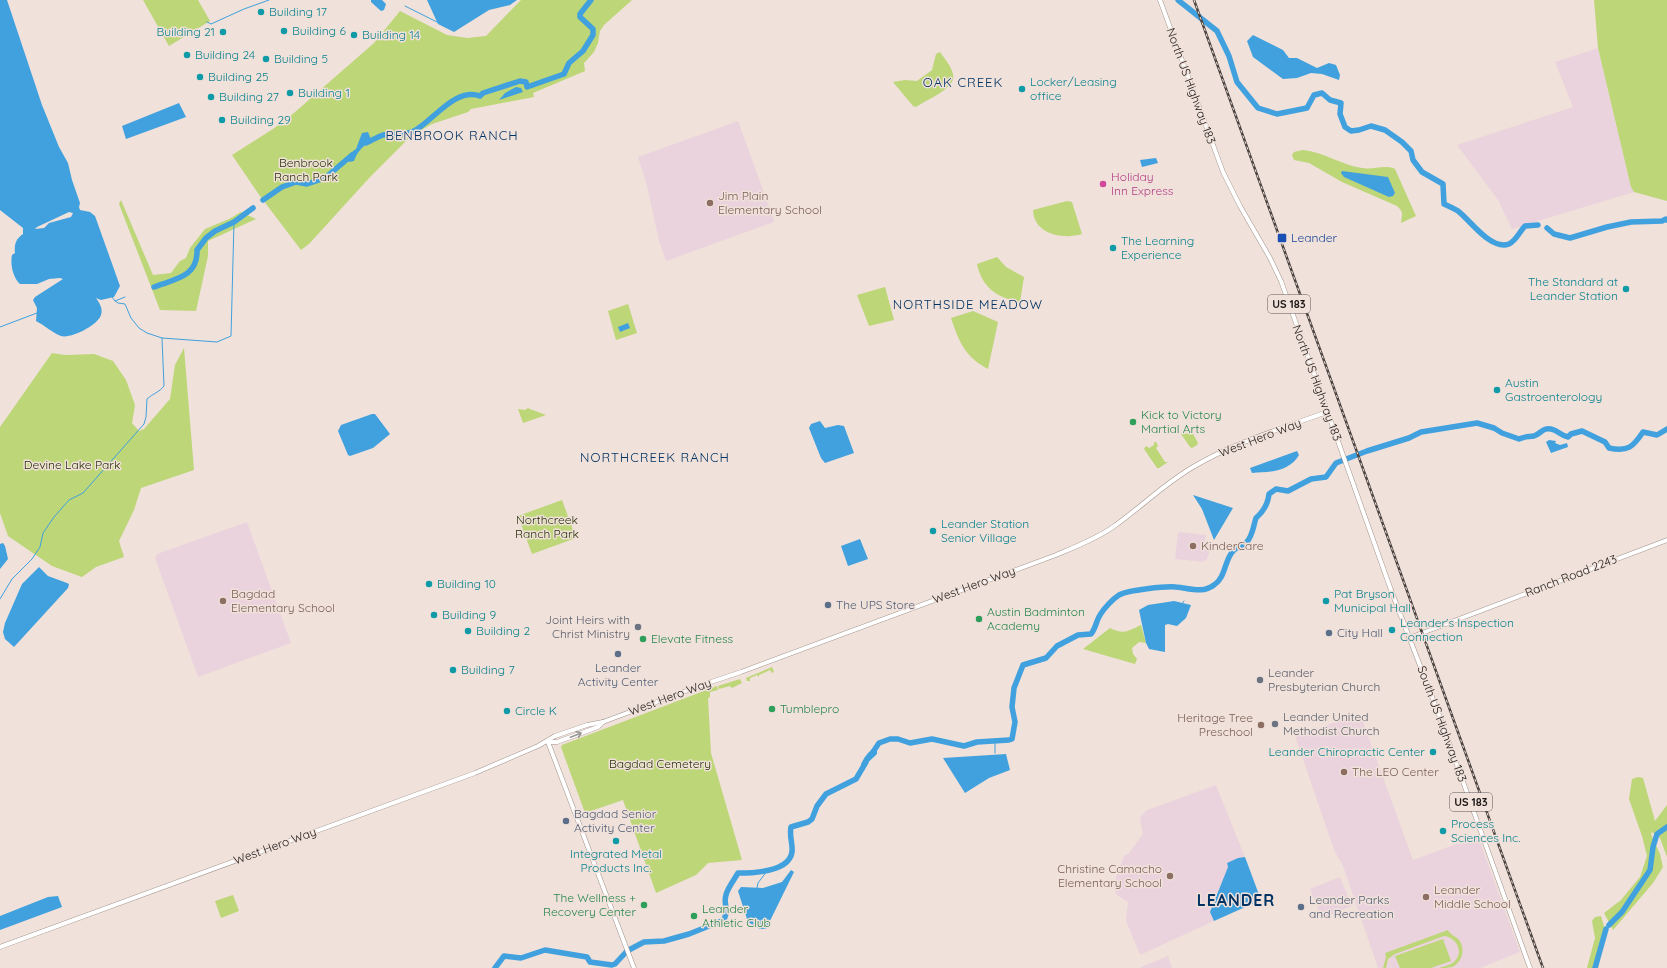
<svg xmlns="http://www.w3.org/2000/svg" width="1667" height="968" font-family="Quicksand,sans-serif">
<rect width="100%" height="100%" fill="#f0e1da"/>
<!-- education -->
<g fill="#ebd3dd">
<polygon points="1598,48 1631,187 1634,192 1512,229 1498,200 1457,145 1573,107 1555,62"/>
<polygon points="738,121 774,220 774,222 666,261 659,241 647,186 638,157"/>
<polygon points="247,522 291,643 198,677 155,558 157,554"/>
<polygon points="1180,532 1206,535 1205,540 1207,543 1210,544 1210,551 1206,561 1203,560 1203,562 1175,559 1178,533"/>
<polygon points="1360,714 1413,860 1478,836 1520,952 1480,968 1378,968 1343,866 1334,850 1295,736"/>
<polygon points="1216,785 1245,857 1227,863 1228,867 1210,912 1214,921 1140,955 1126,921 1128,902 1117,895 1113,885 1124,856 1129,853 1143,834 1140,820 1141,816 1147,810"/>
<polygon points="1340,877 1352,906 1322,918 1310,889"/>
<polygon points="1168,956 1172,968 1141,968 1141,967"/>
</g>
<!-- green -->
<g fill="#bdd677">
<polygon points="143,0 198,0 210,21 169,46"/>
<polygon points="521,0 632,0 604,25 600,31 598,43 594,52 584,63 585,71 533,93 534,97 471,109 468,112 432,124 411,136 371,176 309,244 301,250 260,196 232,155 273,129 287,119 374,43 400,11 447,35 467,38 486,36"/>
<polygon points="1594,0 1667,0 1667,201 1634,192 1631,187 1598,48"/>
<path d="M940,52C945,59 951,66 953,74C957,88 926,100 916,107L913,106L893,82L905,80L917,81L932,70L936,54Z"/>
<path d="M1303,150C1324,152 1341,165 1362,168C1372,170 1383,165 1393,168L1395,169L1416,216L1401,223C1402,215 1404,212 1397,206L1342,182L1309,163L1294,160L1292,155L1294,152Z"/>
<polygon points="121,200 153,275 171,273 180,261 186,258 190,248 205,229 229,219 241,212 256,219 208,241 208,256 196,311 160,310 119,204"/>
<path d="M1067,201L1072,202L1082,234C1062,240 1034,234 1033,210Z"/>
<path d="M997,257L1006,267L1024,277L1020,302C998,298 982,288 977,264Z"/>
<polygon points="885,287 894,320 869,326 857,295"/>
<polygon points="628,304 637,333 616,340 608,311"/>
<path d="M973,311L998,322L988,369C965,357 959,342 951,318Z"/>
<polygon points="184,348 194,470 141,488 134,510 119,541 124,557 96,567 82,577 52,566 8,536 0,513 0,427 52,353 65,355 94,354 113,361 126,380 135,405 132,423 139,431 144,429 170,399 175,365"/>
<polygon points="528,408 530,409 546,415 523,423 518,409 525,410"/>
<polygon points="1189,430 1191,430 1198,443 1197,445 1192,448 1190,447 1181,434 1183,432 1184,434 1190,433"/>
<polygon points="1156,442 1158,446 1156,448 1165,462 1168,462 1159,468 1157,468 1144,449 1146,446 1149,448 1154,445 1154,442"/>
<polygon points="562,500 576,538 532,554 518,516"/>
<path d="M1141,625L1146,643L1139,642L1132,648L1133,654L1137,659L1135,664L1083,649L1110,628C1124,635 1128,631 1141,625Z"/>
<polygon points="772,667 774,672 772,673 770,670 759,675 759,677 757,675 750,678 750,681 747,681 746,678"/>
<polygon points="740,679 742,683 732,688 730,686 719,689 718,686"/>
<polygon points="717,686 718,690 710,692 710,697 708,698 711,753 742,860 708,863 696,875 656,893 623,800 585,813 561,747 562,745"/>
<polygon points="1638,777 1643,778 1655,821 1667,805 1667,857 1660,838 1652,832 1651,834 1660,854 1663,867 1653,883 1613,930 1604,913 1621,900 1640,877 1647,856 1642,836 1629,799 1632,779"/>
<polygon points="233,895 239,911 221,918 215,901"/>
<polygon points="1601,916 1606,933 1598,968 1587,968 1595,938 1592,921 1595,917"/>
<path d="M1448,930C1450,935 1456,936 1459,940C1466,949 1462,963 1452,967C1448,968 1443,968 1439,968C1444,966 1450,965 1454,962C1465,952 1456,937 1444,936L1395,954L1388,959L1386,968H1383L1386,957L1385,953Z"/>
<polygon points="1443,939 1451,961 1431,968 1400,968 1395,956"/>
</g>
<!-- water -->
<g fill="#40a1de" fill-rule="evenodd">
<path d="M0,0H7L42,105L59,147L68,163L72,180L80,203L79,207L80,210L90,212L95,216L120,286L114,297L101,300L96,298C100,304 103,308 101,315C98,325 71,339 61,336C53,333 44,325 36,321L37,308L33,300L35,297L63,279L60,278L49,279L37,284H20C13,278 10,264 12,255L15,253C14,244 16,239 23,234V228L0,210ZM69,212L73,213L71,217L49,223L44,228L35,229L37,227Z"/>
<polygon points="371,0 382,0 386,4 384,10 381,11 371,2"/>
<polygon points="427,0 517,0 510,5 489,10 454,32 438,24"/>
<polygon points="1253,35 1283,50 1289,58 1297,58 1317,68 1329,63 1336,65 1340,75 1339,80 1322,74 1311,73 1297,78 1283,79 1253,57 1247,41"/>
<polygon points="516,87 521,88 523,92 499,100 505,93"/>
<polygon points="179,103 186,117 126,139 122,126"/>
<path d="M368,132L372,142C362,145 357,153 354,161L349,162C346,158 352,151 356,149L362,133Z"/>
<polygon points="1156,158 1158,163 1142,167 1140,160"/>
<polygon points="1342,171 1388,177 1395,193 1393,196 1389,197 1344,177 1341,173"/>
<polygon points="628,323 630,328 620,332 618,327"/>
<polygon points="372,414 375,414 390,434 373,448 350,456 348,455 338,431 341,425"/>
<polygon points="820,421 825,428 838,425 844,426 854,453 825,463 821,458 809,428 811,424"/>
<polygon points="1549,440 1556,441 1555,443 1560,445 1567,443 1568,447 1551,453 1546,442"/>
<path d="M1297,451L1299,455C1289,472 1270,472 1252,473L1250,468Z"/>
<polygon points="1193,495 1233,508 1214,540 1202,509"/>
<polygon points="860,539 868,559 848,566 841,546"/>
<polygon points="3,543 5,546 8,559 0,569 0,544"/>
<polygon points="39,567 48,576 67,583 69,584 68,588 14,647 5,639 3,632 5,623 22,584"/>
<polygon points="1174,601 1191,605 1186,618 1177,626 1168,624 1165,625 1165,652 1149,649 1146,643 1139,610 1148,605"/>
<path d="M875,748L877,751V754L862,768L861,764C864,758 868,751 875,748Z"/>
<polygon points="1006,754 1010,770 989,778 965,793 943,758"/>
<polygon points="1245,857 1261,900 1214,921 1210,912 1228,867 1227,863 1238,858"/>
<polygon points="791,870 794,872 766,929 760,929 748,922 738,891 741,887 763,888 782,882"/>
<polygon points="58,896 62,907 0,930 0,916 48,897"/>
</g>
<g fill="none" stroke-linecap="round" stroke-linejoin="round">
<!-- stream -->
<g stroke="#40a1de" stroke-width="1">
<polyline points="405,6 437,22"/>
<polyline points="207,22 211,24 244,9 269,0"/>
<polyline points="112,297 115,301 125,297"/>
<polyline points="115,301 118,303 125,304 131,318 139,328 147,333 162,338 217,342 231,336 234,222"/>
<polyline points="0,327 37,313"/>
<polyline points="1187,591 1188,588"/>
<path d="M0,599L12,579L32,559L40,547L43,533L54,517L69,500L83,493L144,424L146,417L147,399C152,394 160,392 164,386L162,338"/>
<polyline points="1182,604 1184,601"/>
<polyline points="995,753 995,740"/>
<polyline points="757,888 758,883 767,871"/>
</g>
<!-- river -->
<g stroke="#40a1de" stroke-width="5.5">
<path d="M1178,0L1217,31L1229,56L1237,82L1258,108L1277,114L1307,108L1314,95L1322,93L1330,100L1341,103L1340,114L1345,127L1351,131L1359,130L1371,126L1385,130L1402,142L1411,151L1413,160L1422,172L1443,184L1444,204C1448,206 1454,208 1458,211C1470,220 1491,251 1509,244C1516,241 1520,231 1525,226L1538,225"/>
<path d="M366,143C371,141 377,137 383,135C393,133 404,136 414,131C433,121 455,87 480,96L483,93L520,81L526,82L527,87L564,74L569,63L583,51L593,35V29L580,17V14L591,0"/>
<polyline points="263,200 282,187 296,182 307,184 325,178 352,155"/>
<polyline points="1547,228 1554,234 1570,238 1607,227 1631,222 1662,221 1666,219 1667,220"/>
<path d="M154,287C175,279 198,277 197,250L206,238L215,231L234,222L253,208"/>
<path d="M871,755L879,743L890,739H898L910,743L932,739L964,746L977,742L1009,740L1012,739L1015,722L1012,707L1014,688L1023,665L1046,658L1057,646L1078,635L1091,634C1096,628 1096,621 1100,615C1104,608 1113,599 1119,595C1128,590 1166,586 1176,587C1190,588 1202,594 1214,585C1226,577 1224,561 1233,551C1236,547 1242,546 1246,543C1253,536 1253,527 1256,518C1263,512 1268,504 1269,494L1276,489L1288,491L1311,479L1326,477L1336,463L1367,451L1409,438L1421,432L1477,423L1494,428L1502,433L1519,439C1525,436 1529,437 1534,436C1542,433 1543,426 1554,430C1559,432 1562,436 1568,437L1571,434L1582,431L1605,442L1609,448C1628,452 1633,447 1643,432L1657,435L1667,429"/>
<polyline points="1609,925 1622,912 1650,870 1653,847 1657,834 1667,827"/>
<path d="M495,968L504,956L521,958L545,950L587,957L590,962L612,965L615,964L627,951L644,942L664,941L689,934L724,920L727,910C721,895 731,885 738,873C752,873 789,872 792,852C793,844 789,836 791,827L808,822L812,819L817,806L826,794L856,779L866,762"/>
<polyline points="1595,968 1606,929"/>
</g>
<defs>
<g id="major">
<polyline points="1160,0 1223,172 1240,206 1270,258 1281,281 1391,590 1439,715 1530,968"/>
<polyline points="1409,638 1667,540"/>
<polyline points="548,742 634,968"/>
<polyline points="548,742 557,742 598,727 603,722"/>
<path d="M0,947L475,773L538,746L555,736L587,725L603,722L702,685L741,672L1056,555C1075,547 1096,539 1113,527C1140,508 1164,484 1193,467C1233,443 1283,428 1327,412"/>
</g>
</defs>
<!-- major casing -->
<use href="#major" stroke="#a1938c" stroke-width="5"/>
<!-- major -->
<use href="#major" stroke="#fff" stroke-width="4"/>
<defs>
<polyline id="rail" points="1194,0 1543,968"/>
</defs>
<!-- rail casing -->
<use href="#rail" stroke="#49423f" stroke-width="2.5"/>
<!-- rail -->
<use href="#rail" stroke="#f0e1da" stroke-width="1" stroke-dasharray="3" stroke-linecap="butt"/>
</g>
<!-- one-way arrows -->
<defs><path id="oneway-shaft" d="M-6 0H5M1.5-3L5.5 0L1.5 3" fill="none" stroke-width="1.6" stroke-linecap="round" stroke-linejoin="round"/></defs>
<use stroke="#9a9897" href="#oneway-shaft" transform="translate(576 735) rotate(-21)"/>
<!-- markers -->
<g fill="#0f9aa8" stroke="#f0e1da" stroke-width="1.5">
<circle cx="261" cy="12" r="4"/>
<circle cx="284" cy="31" r="4"/>
<circle cx="223" cy="32" r="4"/>
<circle cx="354" cy="35" r="4"/>
<circle cx="187" cy="55" r="4"/>
<circle cx="266" cy="59" r="4"/>
<circle cx="200" cy="77" r="4"/>
<circle cx="1022" cy="89" r="4"/>
<circle cx="290" cy="93" r="4"/>
<circle cx="211" cy="97" r="4"/>
<circle cx="222" cy="120" r="4"/>
<circle cx="1113" cy="248" r="4"/>
<circle cx="1626" cy="289" r="4"/>
<circle cx="1497" cy="390" r="4"/>
<circle cx="933" cy="531" r="4"/>
<circle cx="429" cy="584" r="4"/>
<circle cx="1326" cy="601" r="4"/>
<circle cx="434" cy="615" r="4"/>
<circle cx="1392" cy="630" r="4"/>
<circle cx="468" cy="631" r="4"/>
<circle cx="453" cy="670" r="4"/>
<circle cx="507" cy="711" r="4"/>
<circle cx="1433" cy="752" r="4"/>
<circle cx="1443" cy="831" r="4"/>
<circle cx="616" cy="841" r="4"/>
</g>
<circle fill="#d1479c" stroke="#f0e1da" stroke-width="1.5" cx="1103" cy="184" r="4"/>
<g fill="#8d6e63" stroke="#f0e1da" stroke-width="1.5">
<circle cx="710" cy="203" r="4"/>
<circle cx="1193" cy="546" r="4"/>
<circle cx="223" cy="601" r="4"/>
<circle cx="1261" cy="725" r="4"/>
<circle cx="1344" cy="772" r="4"/>
<circle cx="1170" cy="876" r="4"/>
<circle cx="1426" cy="897" r="4"/>
</g>
<rect fill="#1a4fb4" stroke="#f0e1da" stroke-width="1.5" x="1277" y="233" width="10" height="10" rx="2"/>
<g fill="#2e9e5b" stroke="#f0e1da" stroke-width="1.5">
<circle cx="1133" cy="422" r="4"/>
<circle cx="979" cy="619" r="4"/>
<circle cx="643" cy="639" r="4"/>
<circle cx="772" cy="709" r="4"/>
<circle cx="644" cy="905" r="4"/>
<circle cx="694" cy="916" r="4"/>
</g>
<g fill="#5c6f8a" stroke="#f0e1da" stroke-width="1.5">
<circle cx="828" cy="605" r="4"/>
<circle cx="1329" cy="633" r="4"/>
<circle cx="618" cy="654" r="4"/>
<circle cx="566" cy="821" r="4"/>
<circle cx="1301" cy="907" r="4"/>
</g>
<g fill="#6b7280" stroke="#f0e1da" stroke-width="1.5">
<circle cx="638" cy="627" r="4"/>
<circle cx="1260" cy="680" r="4"/>
<circle cx="1275" cy="724" r="4"/>
</g>
<g text-anchor="middle" stroke-width="3" stroke-linejoin="round" paint-order="stroke">
<!-- shield labels -->
<g fill="#f0e1da" stroke="#5d5552" stroke-width="1">
<rect x="1268" y="295" width="42" height="18" rx="3"/>
<rect x="1450" y="793" width="42" height="18" rx="3"/>
</g>
<g font-size="11" font-weight="bold" fill="#1e1917">
<text x="1289" y="308">US 183</text>
<text x="1471" y="806">US 183</text>
</g>
<!-- culture labels -->
<g font-size="12" fill="#0d838f" stroke="#f0e1da" text-anchor="start">
<text x="269" y="16">Building 17</text>
<text x="292" y="35">Building 6</text>
<text x="215" y="36" text-anchor="end">Building 21</text>
<text x="362" y="39">Building 14</text>
<text x="195" y="59">Building 24</text>
<text x="274" y="63">Building 5</text>
<text x="208" y="81">Building 25</text>
<text x="1030" y="86">Locker/Leasing<tspan x="1030" dy="14">office</tspan></text>
<text x="298" y="97">Building 1</text>
<text x="219" y="101">Building 27</text>
<text x="230" y="124">Building 29</text>
<text x="1121" y="245">The Learning<tspan x="1121" dy="14">Experience</tspan></text>
<text x="1618" y="286" text-anchor="end">The Standard at<tspan x="1618" dy="14">Leander Station</tspan></text>
<text x="1505" y="387">Austin<tspan x="1505" dy="14">Gastroenterology</tspan></text>
<text x="941" y="528">Leander Station<tspan x="941" dy="14">Senior Village</tspan></text>
<text x="437" y="588">Building 10</text>
<text x="1334" y="598">Pat Bryson<tspan x="1334" dy="14">Municipal Hall</tspan></text>
<text x="442" y="619">Building 9</text>
<text x="1400" y="627">Leander's Inspection<tspan x="1400" dy="14">Connection</tspan></text>
<text x="476" y="635">Building 2</text>
<text x="461" y="674">Building 7</text>
<text x="515" y="715">Circle K</text>
<text x="1425" y="756" text-anchor="end">Leander Chiropractic Center</text>
<text x="1451" y="828">Process<tspan x="1451" dy="14">Sciences Inc.</tspan></text>
<text x="616" y="858" text-anchor="middle">Integrated Metal<tspan x="616" dy="14">Products Inc.</tspan></text>
</g>
<!-- street labels -->
<g font-size="12" fill="#1e1917" stroke="#f0e1da">
<text transform="translate(1191 86) rotate(70)" y="4">North US Highway 183</text>
<text transform="translate(1317 383) rotate(70)" y="4">North US Highway 183</text>
<text transform="translate(1260 438) rotate(-21)" y="4">West Hero Way</text>
<text transform="translate(1571 576) rotate(-21)" y="4">Ranch Road 2243</text>
<text transform="translate(974 585) rotate(-20)" y="4">West Hero Way</text>
<text transform="translate(670 697) rotate(-20)" y="4">West Hero Way</text>
<text transform="translate(1442 724) rotate(70)" y="4">South US Highway 183</text>
<text transform="translate(275 846) rotate(-20)" y="4">West Hero Way</text>
</g>
<!-- park labels -->
<g font-size="12" fill="#263006" stroke="#f0e1da">
<text x="306" y="167">Benbrook<tspan x="306" dy="14">Ranch Park</tspan></text>
<text x="72" y="469">Devine Lake Park</text>
<text x="547" y="524">Northcreek<tspan x="547" dy="14">Ranch Park</tspan></text>
<text x="660" y="768">Bagdad Cemetery</text>
</g>
<!-- hotel labels -->
<g font-size="12" fill="#b23c85" stroke="#f0e1da" text-anchor="start">
<text x="1111" y="181">Holiday<tspan x="1111" dy="14">Inn Express</tspan></text>
</g>
<!-- education labels -->
<g font-size="12" fill="#785e54" stroke="#f0e1da" text-anchor="start">
<text x="718" y="200">Jim Plain<tspan x="718" dy="14">Elementary School</tspan></text>
<text x="1201" y="550">KinderCare</text>
<text x="231" y="598">Bagdad<tspan x="231" dy="14">Elementary School</tspan></text>
<text x="1253" y="722" text-anchor="end">Heritage Tree<tspan x="1253" dy="14">Preschool</tspan></text>
<text x="1352" y="776">The LEO Center</text>
<text x="1162" y="873" text-anchor="end">Christine Camacho<tspan x="1162" dy="14">Elementary School</tspan></text>
<text x="1434" y="894">Leander<tspan x="1434" dy="14">Middle School</tspan></text>
</g>
<!-- transit labels -->
<g font-size="12" fill="#164399" stroke="#f0e1da" text-anchor="start">
<text x="1291" y="242">Leander</text>
</g>
<!-- leisure labels -->
<g font-size="12" fill="#27864d" stroke="#f0e1da" text-anchor="start">
<text x="1141" y="419">Kick to Victory<tspan x="1141" dy="14">Martial Arts</tspan></text>
<text x="987" y="616">Austin Badminton<tspan x="987" dy="14">Academy</tspan></text>
<text x="651" y="643">Elevate Fitness</text>
<text x="780" y="713">Tumblepro</text>
<text x="636" y="902" text-anchor="end">The Wellness +<tspan x="636" dy="14">Recovery Center</tspan></text>
<text x="702" y="913">Leander<tspan x="702" dy="14">Athletic Club</tspan></text>
</g>
<!-- service labels -->
<g font-size="12" fill="#4e5e75" stroke="#f0e1da" text-anchor="start">
<text x="836" y="609">The UPS Store</text>
<text x="1337" y="637">City Hall</text>
<text x="618" y="672" text-anchor="middle">Leander<tspan x="618" dy="14">Activity Center</tspan></text>
<text x="574" y="818">Bagdad Senior<tspan x="574" dy="14">Activity Center</tspan></text>
<text x="1309" y="904">Leander Parks<tspan x="1309" dy="14">and Recreation</tspan></text>
</g>
<!-- worship labels -->
<g font-size="12" fill="#5b616d" stroke="#f0e1da" text-anchor="start">
<text x="630" y="624" text-anchor="end">Joint Heirs with<tspan x="630" dy="14">Christ Ministry</tspan></text>
<text x="1268" y="677">Leander<tspan x="1268" dy="14">Presbyterian Church</tspan></text>
<text x="1283" y="721">Leander United<tspan x="1283" dy="14">Methodist Church</tspan></text>
</g>
<!-- neighbourhood labels -->
<g font-size="13" letter-spacing="1" fill="#003364" stroke="#f0e1da">
<text x="963" y="87">OAK CREEK</text>
<text x="452" y="140">BENBROOK RANCH</text>
<text x="968" y="309">NORTHSIDE MEADOW</text>
<text x="655" y="462">NORTHCREEK RANCH</text>
</g>
<!-- district labels -->
<g font-size="16" font-weight="bold" letter-spacing="1" fill="#003364" stroke="#f0e1da">
<text x="1236" y="906">LEANDER</text>
</g>
</g>
</svg>
